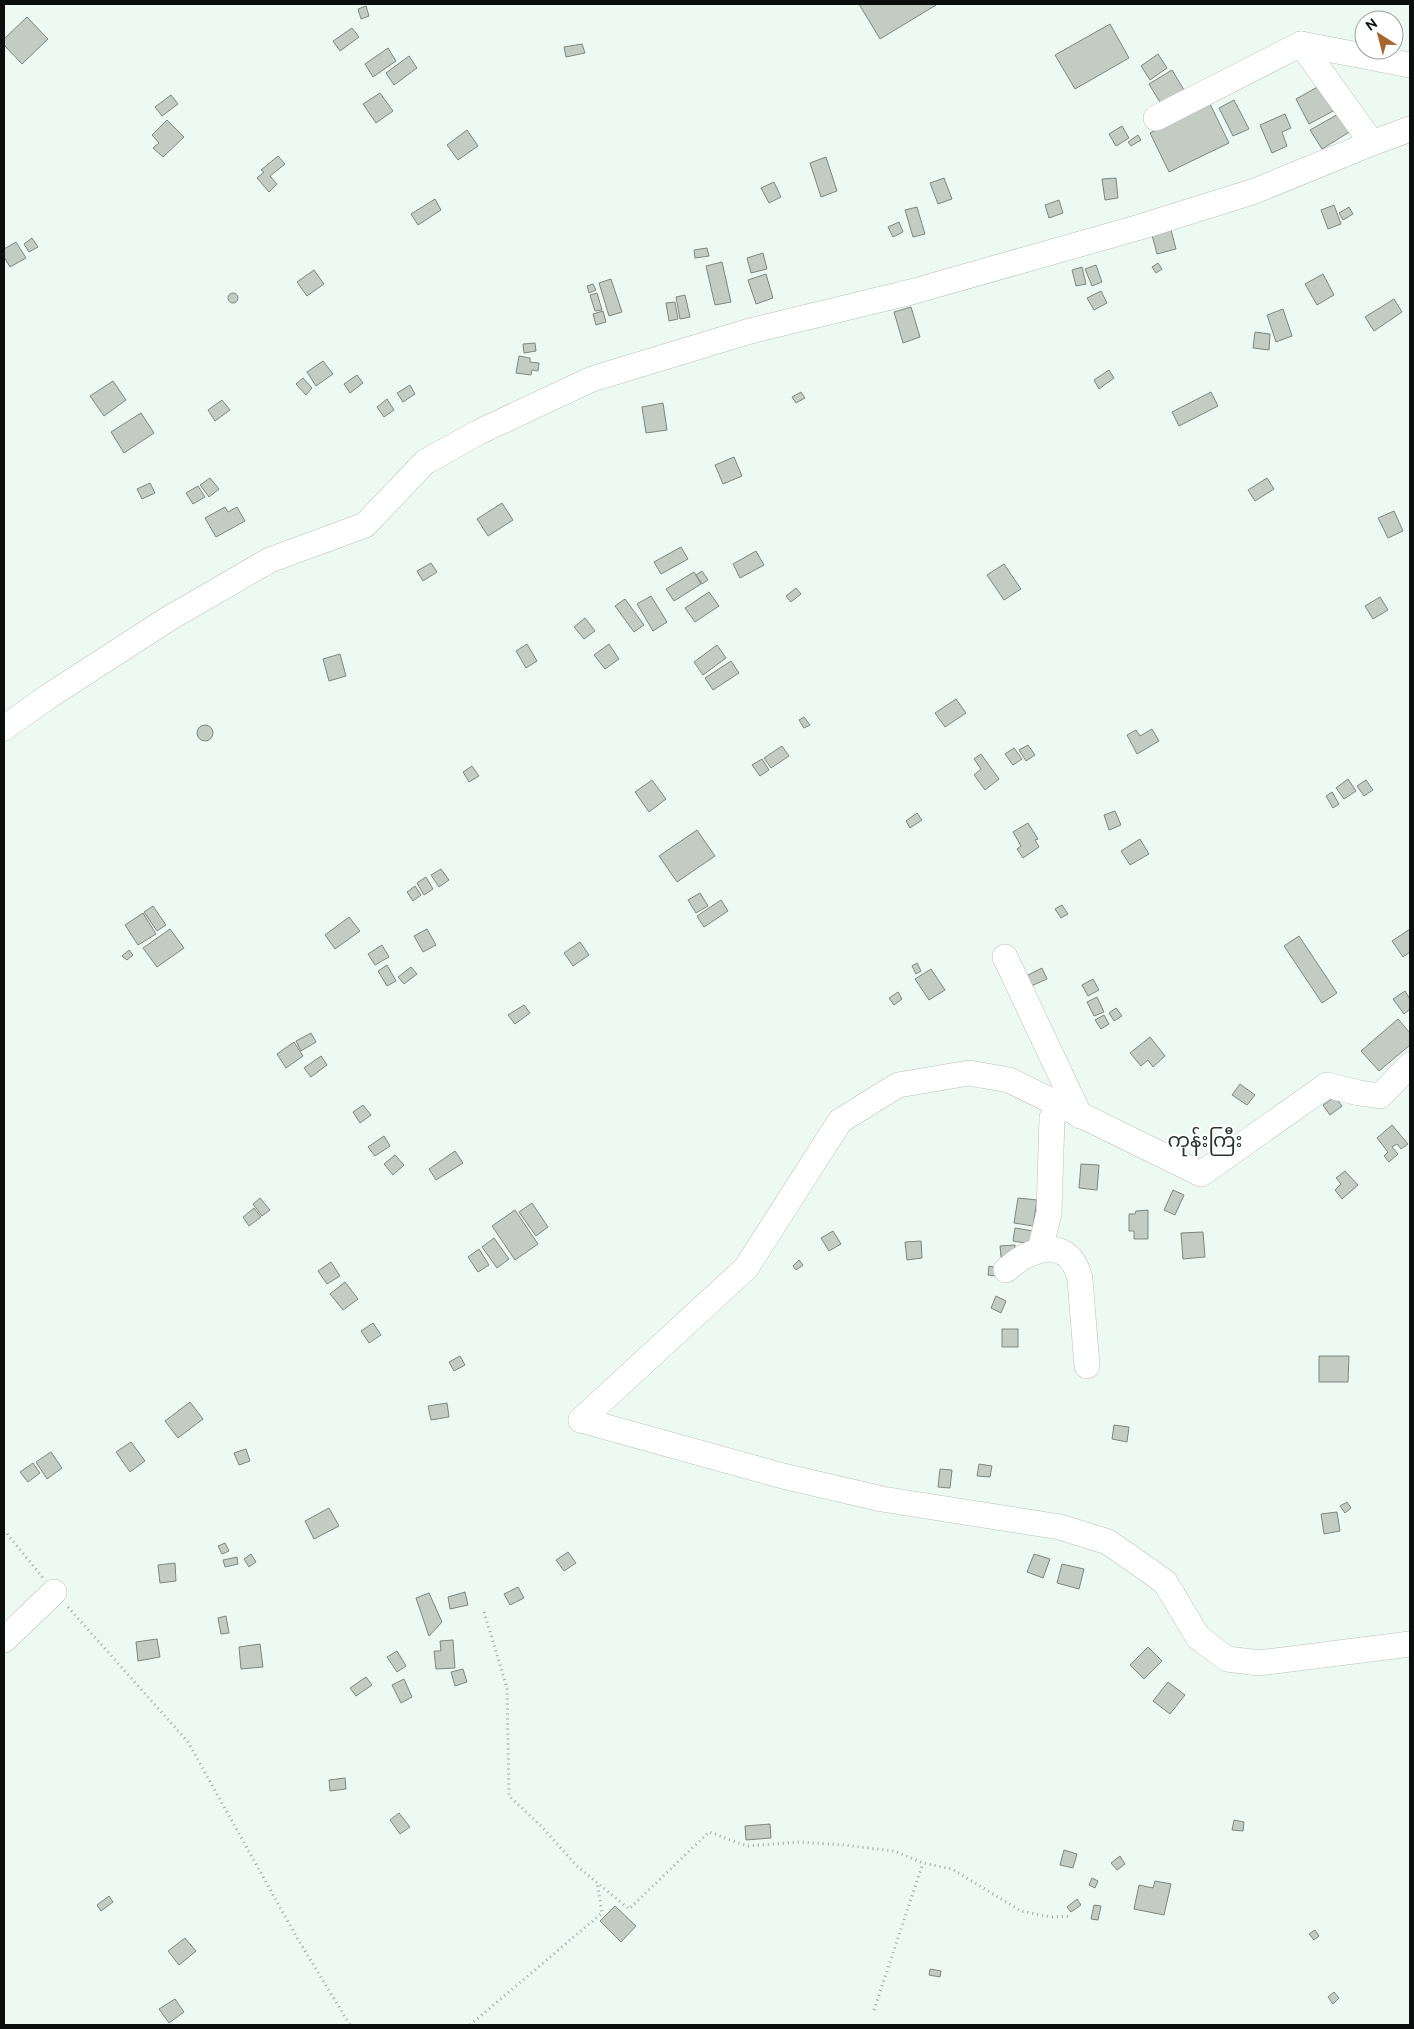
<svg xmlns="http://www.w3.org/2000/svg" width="1414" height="2029" font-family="Ubuntu,'Noto Sans Myanmar',sans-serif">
<rect width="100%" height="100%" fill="#edfaf4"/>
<!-- building -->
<g fill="#c3ccc3" stroke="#7e877e">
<polygon points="859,4 935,4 936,5 880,39"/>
<polygon points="366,6 369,16 361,19 358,9"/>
<polygon points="27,17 48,39 22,64 4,45 4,39"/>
<polygon points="1110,24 1129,58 1075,89 1055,55"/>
<polygon points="352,28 359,37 340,51 333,41"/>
<polygon points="582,44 585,53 566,57 564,47"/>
<polygon points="388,48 396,61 373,77 365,64"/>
<polygon points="1158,54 1167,68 1150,80 1141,66"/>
<polygon points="409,56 417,68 394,85 386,73"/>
<polygon points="1172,70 1184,90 1161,104 1149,84"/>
<polygon points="1321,85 1335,110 1309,124 1296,99"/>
<polygon points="380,93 393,111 376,123 363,104"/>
<polygon points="171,95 178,104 162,116 155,107"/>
<polygon points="1234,100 1249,129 1233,136 1219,108"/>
<polygon points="1210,104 1229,143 1169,172 1150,133"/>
<polygon points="1340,113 1351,131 1322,149 1310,130"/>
<polygon points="1285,114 1291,128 1282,132 1287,146 1272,153 1260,125"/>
<polygon points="167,120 184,137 163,157 153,148 159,143 152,135"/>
<polygon points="1122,126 1129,138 1116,146 1109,134"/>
<polygon points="467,130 478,146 458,160 447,145"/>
<polygon points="1138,135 1141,140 1131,146 1128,142"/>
<polygon points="278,156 285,164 270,176 277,184 269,192 257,178 264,172 261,170"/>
<polygon points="826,157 837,191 821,197 810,163"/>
<polygon points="944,178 952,199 938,204 930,183"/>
<polygon points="1116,178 1118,198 1105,200 1102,179"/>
<polygon points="774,182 781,197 769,203 761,188"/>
<polygon points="435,199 441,210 418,225 411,214"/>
<polygon points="1059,200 1063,213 1049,218 1045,205"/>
<polygon points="1334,205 1341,224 1328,229 1321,210"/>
<polygon points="917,207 925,234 913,237 905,210"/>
<polygon points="1349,207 1353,214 1343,220 1339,213"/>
<polygon points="899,222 903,232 893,237 888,227"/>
<polygon points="1171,230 1176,249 1157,254 1152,235"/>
<polygon points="32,238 38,247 29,252 24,244"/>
<polygon points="16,242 26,258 10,267 4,257 4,249"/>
<polygon points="707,248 709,256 695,258 694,250"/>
<polygon points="763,253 767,269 751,273 747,258"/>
<polygon points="722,262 731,302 715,305 706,266"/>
<polygon points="1158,263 1162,269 1156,273 1152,267"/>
<polygon points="1096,265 1102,282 1092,286 1085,269"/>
<polygon points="1082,267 1086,284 1076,286 1072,270"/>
<polygon points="314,270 324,284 307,296 297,282"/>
<polygon points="766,274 773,298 756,304 748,280"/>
<polygon points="1323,274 1334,295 1317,305 1305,284"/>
<polygon points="611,279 622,312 609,316 599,283"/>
<polygon points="593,284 596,290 589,293 587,286"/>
<polygon points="1101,291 1107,303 1094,310 1087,298"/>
<polygon points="597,293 602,310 595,311 590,295"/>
<circle cx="233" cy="298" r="5"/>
<polygon points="685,295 690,317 680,319 676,297"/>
<polygon points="1394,299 1402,312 1374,331 1365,317"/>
<polygon points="675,302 678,319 669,321 666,303"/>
<polygon points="911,307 920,337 903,343 894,312"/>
<polygon points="1283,309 1292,336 1276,342 1267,315"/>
<polygon points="603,311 606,322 596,325 593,314"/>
<polygon points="1255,332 1270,334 1269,350 1253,348"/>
<polygon points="535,343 536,351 524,353 523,344"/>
<polygon points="519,356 530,358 530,362 539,363 538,371 532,370 531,375 516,373"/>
<polygon points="323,361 333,374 316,386 307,372"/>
<polygon points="1109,370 1114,378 1099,389 1094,380"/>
<polygon points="357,375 363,383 350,393 344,384"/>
<polygon points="303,378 312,388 306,395 296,384"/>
<polygon points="113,381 126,400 104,416 90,396"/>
<polygon points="410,385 415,394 403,402 397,393"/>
<polygon points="801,392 805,398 796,403 792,397"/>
<polygon points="1211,392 1218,406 1179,426 1172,412"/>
<polygon points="387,399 394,410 384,417 377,407"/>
<polygon points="222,400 230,410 215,421 208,410"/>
<polygon points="663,403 667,430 646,433 642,407"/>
<polygon points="141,413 154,433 124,453 111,432"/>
<polygon points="734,457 742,476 723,484 715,465"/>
<polygon points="210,478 219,489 209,497 200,485"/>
<polygon points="1267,478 1274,489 1255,501 1248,490"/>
<polygon points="150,483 155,493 142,499 137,489"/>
<polygon points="198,486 205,497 193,504 186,493"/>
<polygon points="502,503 513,520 488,536 477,519"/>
<polygon points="225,507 228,512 237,507 245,521 216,537 205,518"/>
<polygon points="1394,511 1403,531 1388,538 1378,518"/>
<polygon points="681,547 688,559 661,574 654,562"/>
<polygon points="756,551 764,565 740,578 733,564"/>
<polygon points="431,563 437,572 423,581 417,571"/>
<polygon points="1004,564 1021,589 1004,600 987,575"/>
<polygon points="702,571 708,580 702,584 696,575"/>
<polygon points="694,572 701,584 674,601 666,589"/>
<polygon points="796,588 801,594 791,602 786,596"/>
<polygon points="709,592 719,606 695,622 685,608"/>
<polygon points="651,596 667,622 653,631 637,604"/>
<polygon points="1380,597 1388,610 1373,619 1365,606"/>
<polygon points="625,599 644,625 634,632 615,606"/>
<polygon points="585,618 595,631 584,639 574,627"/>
<polygon points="527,644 537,661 526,668 516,651"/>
<polygon points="609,644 619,659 605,669 594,655"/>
<polygon points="717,645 726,658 703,675 694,662"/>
<polygon points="340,654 346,676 329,681 323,659"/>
<polygon points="731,661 739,673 713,690 705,678"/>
<polygon points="956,699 966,713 945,727 935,713"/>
<polygon points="804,717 810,725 804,728 799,720"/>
<circle cx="205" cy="733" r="8"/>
<polygon points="1152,729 1159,741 1137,754 1127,735 1136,730 1140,736"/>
<polygon points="1028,745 1035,755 1026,761 1019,750"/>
<polygon points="782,746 789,756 771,768 764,758"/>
<polygon points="1014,748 1022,759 1013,765 1005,754"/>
<polygon points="981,754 999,779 985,790 974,775 981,769 974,759"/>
<polygon points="762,759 769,770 760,776 752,765"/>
<polygon points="472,766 479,776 469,782 463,772"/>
<polygon points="1348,779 1356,791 1344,799 1336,788"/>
<polygon points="652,780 666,799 649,812 635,792"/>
<polygon points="1366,780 1373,790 1364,796 1357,786"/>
<polygon points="1332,792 1339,804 1333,808 1326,796"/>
<polygon points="1115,811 1121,825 1109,830 1104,815"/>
<polygon points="917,813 922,820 910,828 906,821"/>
<polygon points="1028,823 1038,839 1035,840 1039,847 1023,858 1017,849 1021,846 1013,832"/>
<polygon points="697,830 715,856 677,882 659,856"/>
<polygon points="1140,839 1149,854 1130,865 1121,851"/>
<polygon points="441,869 449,880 439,887 431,875"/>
<polygon points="426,877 433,889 424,895 417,883"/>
<polygon points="415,886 421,895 413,901 407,892"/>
<polygon points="700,893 708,906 696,913 688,900"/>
<polygon points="721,900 728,911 704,927 697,916"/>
<polygon points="1062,905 1068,914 1061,918 1055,909"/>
<polygon points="153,906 166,925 157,931 144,912"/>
<polygon points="143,913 156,934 138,945 125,925"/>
<polygon points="349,917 360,931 335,949 325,935"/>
<polygon points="170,929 184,948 157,967 143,948"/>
<polygon points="427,929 436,945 423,952 414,936"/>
<polygon points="1410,929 1410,952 1403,957 1392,941"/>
<polygon points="1299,936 1337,993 1322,1003 1284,946"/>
<polygon points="580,942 589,955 573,966 564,953"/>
<polygon points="382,945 389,957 375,965 368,954"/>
<polygon points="129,950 133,955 127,960 122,956"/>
<polygon points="917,963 921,971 916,974 912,966"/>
<polygon points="387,965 396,981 387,986 378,971"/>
<polygon points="411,967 417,974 404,984 398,977"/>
<polygon points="1042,968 1047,979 1031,986 1026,976"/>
<polygon points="931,969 945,990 929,1000 915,979"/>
<polygon points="1093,979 1099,990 1088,996 1082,985"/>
<polygon points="1405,991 1410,999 1410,1009 1404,1014 1393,999"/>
<polygon points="898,992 902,999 894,1005 889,998"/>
<polygon points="1097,997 1104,1012 1094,1016 1087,1002"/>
<polygon points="524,1005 530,1013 515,1024 508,1015"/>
<polygon points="1116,1008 1122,1016 1114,1021 1109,1013"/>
<polygon points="1104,1015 1109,1024 1101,1029 1095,1020"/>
<polygon points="1398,1019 1410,1033 1410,1045 1379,1071 1361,1051"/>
<polygon points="311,1033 316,1042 301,1051 296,1041"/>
<polygon points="1150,1037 1165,1056 1153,1067 1148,1060 1141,1066 1130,1053"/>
<polygon points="294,1042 303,1056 286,1068 277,1054"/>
<polygon points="321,1056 327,1065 311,1077 304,1068"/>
<polygon points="1240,1084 1255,1095 1247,1105 1232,1095"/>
<polygon points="1335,1097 1342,1106 1330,1115 1323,1105"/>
<polygon points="363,1105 371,1115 360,1123 353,1112"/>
<polygon points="1392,1125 1408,1144 1401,1149 1397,1144 1392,1147 1398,1154 1389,1162 1384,1156 1388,1152 1377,1138"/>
<polygon points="384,1136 390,1146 375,1156 368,1147"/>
<polygon points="455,1151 463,1163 436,1180 429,1169"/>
<polygon points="395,1155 404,1165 393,1175 384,1164"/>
<polygon points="1081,1164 1099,1165 1097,1190 1079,1188"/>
<polygon points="1345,1171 1358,1185 1342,1199 1335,1190 1341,1184 1336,1178"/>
<polygon points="1173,1190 1184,1195 1175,1215 1164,1210"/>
<polygon points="260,1198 270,1210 262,1216 253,1204"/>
<polygon points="1018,1198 1037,1200 1033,1226 1014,1223"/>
<polygon points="532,1203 548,1227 536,1236 519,1212"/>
<polygon points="254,1208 261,1217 249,1226 243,1217"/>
<polygon points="515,1210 538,1244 515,1260 492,1226"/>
<polygon points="1148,1210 1148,1239 1134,1239 1134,1231 1129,1231 1129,1214 1135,1214 1136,1211"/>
<polygon points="1015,1228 1033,1231 1031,1244 1013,1241"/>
<polygon points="833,1231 841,1244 829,1251 821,1238"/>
<polygon points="1203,1232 1205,1257 1183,1259 1181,1233"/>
<polygon points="494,1238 509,1259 497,1268 482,1247"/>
<polygon points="921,1241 922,1258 907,1260 905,1242"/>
<polygon points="1015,1245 1015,1256 1001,1257 1000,1246"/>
<polygon points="479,1249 489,1265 478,1272 468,1257"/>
<polygon points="799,1260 803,1265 796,1270 793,1266"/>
<polygon points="331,1262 340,1276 327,1284 318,1271"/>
<polygon points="989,1266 998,1268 997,1276 988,1275"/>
<polygon points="345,1282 358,1299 343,1310 330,1294"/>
<polygon points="996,1296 1006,1301 1001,1313 991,1308"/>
<polygon points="373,1323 381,1335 369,1343 361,1331"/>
<rect x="1002" y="1329" width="16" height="18"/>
<polygon points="460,1356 465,1365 454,1371 449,1362"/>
<polygon points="1319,1356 1349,1356 1348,1382 1319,1382"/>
<polygon points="190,1402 203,1419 178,1438 165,1421"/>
<polygon points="447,1403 449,1417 431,1420 428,1406"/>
<polygon points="1114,1425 1129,1427 1127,1442 1112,1439"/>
<polygon points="131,1442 145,1461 130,1472 116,1452"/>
<polygon points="246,1449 250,1461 239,1465 234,1453"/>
<polygon points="51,1452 62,1468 47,1479 36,1462"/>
<polygon points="33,1463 40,1473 28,1482 20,1472"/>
<polygon points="979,1464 992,1466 990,1477 977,1476"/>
<polygon points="940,1469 952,1470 950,1488 938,1487"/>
<polygon points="1347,1502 1351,1508 1345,1513 1340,1506"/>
<polygon points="329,1508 339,1526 314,1539 305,1521"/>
<polygon points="1337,1512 1340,1531 1324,1534 1321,1514"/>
<polygon points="225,1543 229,1551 222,1554 218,1546"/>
<polygon points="568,1552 576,1563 564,1571 556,1560"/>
<polygon points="251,1554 256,1562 249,1567 244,1559"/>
<polygon points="1034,1554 1050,1559 1043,1578 1027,1572"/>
<polygon points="237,1557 238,1564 225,1567 223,1560"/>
<polygon points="175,1563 176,1581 160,1583 158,1565"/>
<polygon points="1062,1564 1084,1569 1079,1589 1057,1583"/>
<polygon points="518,1587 524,1598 510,1605 504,1594"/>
<polygon points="465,1592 468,1605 450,1609 448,1597"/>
<polygon points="429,1593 442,1622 429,1636 416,1598"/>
<polygon points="226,1616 229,1633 221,1634 218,1618"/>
<polygon points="157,1639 160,1657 138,1661 136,1642"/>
<polygon points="453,1640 455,1668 436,1669 434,1651 441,1651 440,1641"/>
<polygon points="260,1644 263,1667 241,1669 239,1647"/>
<polygon points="1148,1647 1162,1661 1144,1679 1130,1665"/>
<polygon points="397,1651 406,1666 397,1672 387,1657"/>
<polygon points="463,1669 467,1682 455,1686 451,1672"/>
<polygon points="366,1677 372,1685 356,1696 350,1688"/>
<polygon points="404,1679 412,1697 401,1703 392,1685"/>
<polygon points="1168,1682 1185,1695 1170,1714 1153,1701"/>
<polygon points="345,1778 346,1789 330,1791 329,1780"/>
<polygon points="399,1813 410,1827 400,1834 390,1820"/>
<polygon points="1234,1820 1244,1822 1243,1831 1232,1830"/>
<polygon points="770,1824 771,1838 746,1840 745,1826"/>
<polygon points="1064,1850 1077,1854 1073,1868 1060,1865"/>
<polygon points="1120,1856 1125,1864 1117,1870 1111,1863"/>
<polygon points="1092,1878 1098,1881 1095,1888 1089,1885"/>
<polygon points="1155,1881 1171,1884 1164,1915 1134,1909 1139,1885 1153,1888"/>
<polygon points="109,1896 113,1902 101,1911 97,1905"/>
<polygon points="1077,1899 1081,1905 1071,1912 1067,1907"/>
<polygon points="1094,1905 1101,1906 1098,1920 1091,1919"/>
<polygon points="615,1906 636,1926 621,1942 600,1921"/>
<polygon points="1315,1930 1319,1936 1314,1940 1309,1934"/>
<polygon points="185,1938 196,1951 179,1965 168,1951"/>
<polygon points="930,1969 941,1971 940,1977 929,1975"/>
<polygon points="1334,1992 1339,1998 1333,2004 1328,1997"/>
<polygon points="175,1999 184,2012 169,2023 159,2009"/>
</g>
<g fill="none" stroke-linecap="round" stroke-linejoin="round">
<defs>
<g id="minor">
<polyline points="1410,65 1301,44 1372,143 1410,129"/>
<polyline points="1156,118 1301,44"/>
<polyline points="4,728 49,696 168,619 270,560 365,525 425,462 479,432 592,379 750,331 911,292 1140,227 1255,191 1372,143"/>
<polyline points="1005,957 1080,1116"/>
<polyline points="1040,1250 1049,1213 1052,1118 1061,1106"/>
<path d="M1006,1270C1032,1247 1070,1235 1080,1279L1087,1366"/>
<polyline points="581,1420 746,1268 840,1121 898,1085 969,1073 1009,1080 1201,1174 1327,1085 1359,1093 1380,1096 1410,1065"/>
<polyline points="581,1420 783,1476 882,1499 1060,1527 1108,1542 1165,1582 1198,1637 1227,1659 1259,1663 1410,1644"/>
<polyline points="4,1640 54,1592"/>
</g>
</defs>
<!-- minor casing -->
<use href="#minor" stroke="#b6c2bd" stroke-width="26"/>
<!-- path -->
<g stroke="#9ea8a4" stroke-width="3" stroke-dasharray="1 4" stroke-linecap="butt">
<polyline points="4,1530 43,1578"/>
<polyline points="68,1607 188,1742 296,1936 350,2025"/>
<polyline points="484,1612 507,1688 509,1796 541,1826 577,1866 629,1909 709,1832 747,1846 799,1842 844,1845 894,1851 923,1863 952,1869 1021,1911 1051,1917 1071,1916"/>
<polyline points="874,2010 923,1863"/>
<polyline points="470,2025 602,1913 597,1882"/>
</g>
<!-- minor -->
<use href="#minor" stroke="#fff" stroke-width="25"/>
</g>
<g text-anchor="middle" stroke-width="4" stroke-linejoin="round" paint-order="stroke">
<!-- quarter labels -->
<g font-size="20" fill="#2a342f" stroke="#fff">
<text x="1205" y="1147">ကုန်းကြီး</text>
</g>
</g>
<!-- border -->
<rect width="1414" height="2029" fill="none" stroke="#0a0f0d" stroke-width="10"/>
<!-- north arrow -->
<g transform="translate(1379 35) rotate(324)"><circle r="24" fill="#ffffff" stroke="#9d9f9e"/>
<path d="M0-4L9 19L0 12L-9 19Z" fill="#a6672e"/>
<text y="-8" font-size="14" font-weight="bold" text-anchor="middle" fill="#0a0f0d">N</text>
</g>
</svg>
